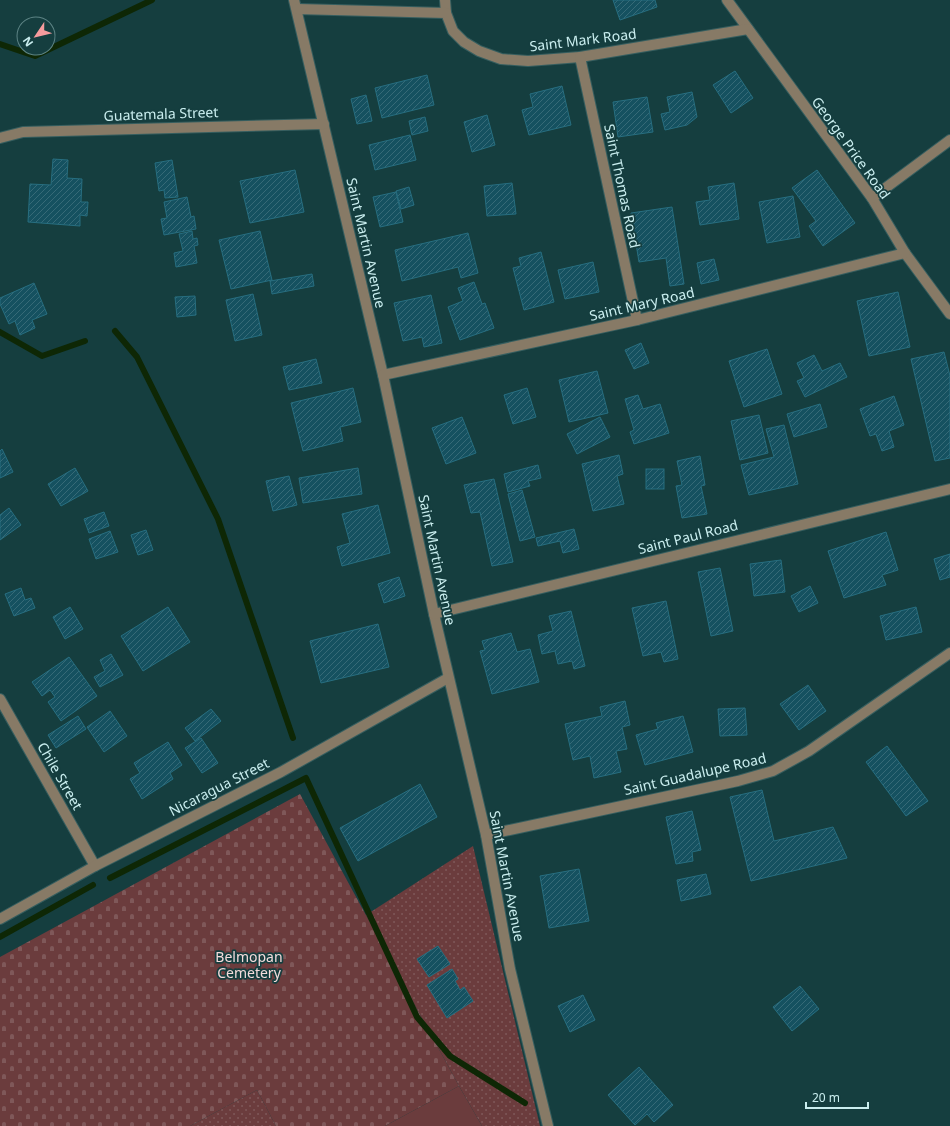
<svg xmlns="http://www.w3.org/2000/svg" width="950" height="1126" font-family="'Noto Sans',sans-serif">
<defs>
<pattern id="grass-dots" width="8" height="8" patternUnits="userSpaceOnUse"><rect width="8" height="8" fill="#6b3c3d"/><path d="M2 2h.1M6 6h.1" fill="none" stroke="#7f5859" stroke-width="1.8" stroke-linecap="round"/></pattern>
<pattern id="cemetery-stones" width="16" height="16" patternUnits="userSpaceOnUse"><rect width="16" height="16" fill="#6b3c3d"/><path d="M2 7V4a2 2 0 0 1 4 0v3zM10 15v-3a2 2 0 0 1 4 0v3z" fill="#7f5859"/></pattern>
<pattern id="building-hatch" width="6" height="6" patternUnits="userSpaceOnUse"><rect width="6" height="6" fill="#155160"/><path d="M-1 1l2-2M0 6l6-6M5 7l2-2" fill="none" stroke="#366a77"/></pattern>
</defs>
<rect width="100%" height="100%" fill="#153e3f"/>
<!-- grass -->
<g fill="url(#grass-dots)">
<polygon points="473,846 540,1126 482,1126 459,1086 366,915"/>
<polygon points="257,1090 276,1126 190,1126"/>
</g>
<!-- cemetery -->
<polygon fill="url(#cemetery-stones)" points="300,794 459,1086 385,1126 276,1126 257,1090 190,1126 0,1126 0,957"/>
<!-- pitch -->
<polygon fill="#6b3c3d" points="459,1086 482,1126 385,1126"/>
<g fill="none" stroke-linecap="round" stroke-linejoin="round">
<!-- stream -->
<g stroke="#0e2705" stroke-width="6">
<polyline points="0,44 35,56 152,0"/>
<polyline points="115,331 137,357 218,519 293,738"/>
<polyline points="0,332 42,356 85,341"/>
<polyline points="110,878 306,778 417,1017 450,1056 525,1103"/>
<polyline points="0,937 93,885"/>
</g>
</g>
<!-- building -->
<g fill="url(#building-hatch)" stroke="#276e80">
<polygon points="613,0 655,0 657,7 620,20"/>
<polygon points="735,71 753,98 731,113 713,85"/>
<polygon points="427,75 434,105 382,118 375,88"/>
<polygon points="562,86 571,125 529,135 522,110 533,107 530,94"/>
<polygon points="692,92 697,117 687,125 665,130 661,114 670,112 667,97"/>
<polygon points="366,95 372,121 357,124 351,99"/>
<polygon points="647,97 653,132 618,137 613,102"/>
<polygon points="487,115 495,145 472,152 464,122"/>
<polygon points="425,117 428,131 412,135 409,121"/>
<polygon points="410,135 416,160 375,170 369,145"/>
<polygon points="53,159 68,160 67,178 82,179 81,202 88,202 87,216 80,215 80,226 28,222 30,184 51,185"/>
<polygon points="172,160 178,197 165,198 164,190 159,191 155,163"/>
<polygon points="295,170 304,212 250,223 240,181"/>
<polygon points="817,170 855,223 823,246 809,226 816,221 792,188"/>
<polygon points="512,183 516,214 487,216 484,186"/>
<polygon points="734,183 739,219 700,225 696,202 710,200 708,187"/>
<polygon points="409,187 414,205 401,209 396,191"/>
<polygon points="396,192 403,222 380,227 373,197"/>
<polygon points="793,196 800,237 767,243 759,202"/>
<polygon points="187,197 191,217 194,216 196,229 164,235 161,219 167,218 164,202"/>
<polygon points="672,207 684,284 670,286 666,258 639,262 631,213"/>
<polygon points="192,231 193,239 197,238 198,245 194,246 197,263 176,267 174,253 183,251 179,234"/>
<polygon points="260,231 272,280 231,289 219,240"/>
<polygon points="468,233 478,273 461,278 458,267 402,281 395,250"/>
<polygon points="541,252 554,302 524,310 513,268 521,266 519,258"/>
<polygon points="714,259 719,280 701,284 697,263"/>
<polygon points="593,262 599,292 565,299 558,270"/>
<polygon points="312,274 314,286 272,294 270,281"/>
<polygon points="474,282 482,304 485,303 494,328 460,340 448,307 463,301 458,288"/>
<polygon points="34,283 47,314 32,320 35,328 20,335 15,321 9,324 0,304 0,298"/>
<polygon points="898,292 910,347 869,356 857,301"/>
<polygon points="253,294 262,335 235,341 226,300"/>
<polygon points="431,295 442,343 424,347 422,337 403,341 394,303"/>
<polygon points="195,296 196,315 177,317 175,297"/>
<polygon points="641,343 649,363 634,369 625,350"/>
<polygon points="767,349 782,394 744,407 729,361"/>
<polygon points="944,352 950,376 950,458 935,461 911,359"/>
<polygon points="814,355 822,371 840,363 847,377 805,397 797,381 804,378 797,363"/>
<polygon points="316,359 322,383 289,390 283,367"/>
<polygon points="597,371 608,413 569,422 559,380"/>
<polygon points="353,388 361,422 340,427 343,441 303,451 291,403"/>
<polygon points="527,388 536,417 513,424 504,395"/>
<polygon points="638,395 643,409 660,404 669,433 634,444 630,432 634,430 625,399"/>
<polygon points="894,396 904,425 889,431 894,447 882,451 876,434 870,436 860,409"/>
<polygon points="820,404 827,427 794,437 787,414"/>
<polygon points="759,415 768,453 740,460 731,421"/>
<polygon points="462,417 476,453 446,464 432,428"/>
<polygon points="600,417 610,437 577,454 567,434"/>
<polygon points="784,425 798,484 749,495 741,465 774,457 766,429"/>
<polygon points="2,449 13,472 0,478 0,451"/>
<polygon points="619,455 623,474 617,476 624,504 593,511 582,464"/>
<polygon points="700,456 705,485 701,486 707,514 682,518 676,486 682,485 677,461"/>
<polygon points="538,465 541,478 528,481 530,486 508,492 504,474"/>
<polygon points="75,468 88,491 61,506 48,484"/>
<polygon points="358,468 362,494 303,503 299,478"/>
<rect x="646" y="469" width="18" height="20"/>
<polygon points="289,476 297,505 273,511 266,481"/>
<polygon points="494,479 513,562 492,566 480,512 471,513 464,485"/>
<polygon points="522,490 535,537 520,541 508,494"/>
<polygon points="378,505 390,553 342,566 337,547 350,543 342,514"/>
<polygon points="9,508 21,525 0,540 0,515"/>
<polygon points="104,512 109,526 89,533 84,519"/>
<polygon points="574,529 579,549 563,553 560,541 538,546 536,538"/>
<polygon points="146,530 153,550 138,555 131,535"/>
<polygon points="110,531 118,552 96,559 89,539"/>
<polygon points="886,532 898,570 882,575 886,585 844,598 828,551"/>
<polygon points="950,554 950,577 940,580 934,559"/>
<polygon points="781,560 785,592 754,596 750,564"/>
<polygon points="720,568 733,631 711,636 698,572"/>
<polygon points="399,577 405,596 384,603 378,584"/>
<polygon points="810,586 818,603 799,612 791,596"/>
<polygon points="21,588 25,600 31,598 35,608 14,616 5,594"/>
<polygon points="666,601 678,659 664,662 661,652 643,656 632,608"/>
<polygon points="70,607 83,629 65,639 53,617"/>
<polygon points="168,607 190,642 143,671 121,636"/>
<polygon points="916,607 922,632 886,640 880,616"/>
<polygon points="571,611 585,666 574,669 572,661 558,664 555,651 542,654 538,635 553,631 549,616"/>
<polygon points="378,624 389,667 321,683 310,641"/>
<polygon points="511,633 517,652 530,649 539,682 492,694 480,651 485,650 482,641"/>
<polygon points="111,654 123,675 100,687 94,677 105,671 100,660"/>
<polygon points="69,657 97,696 61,721 48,702 55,697 50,690 42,696 32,682"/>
<polygon points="808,685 826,711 799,730 780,704"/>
<polygon points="625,701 630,725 622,727 627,749 616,751 621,772 594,778 590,756 573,760 565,724 602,716 600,707"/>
<polygon points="745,708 747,735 720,736 718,709"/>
<polygon points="211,709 221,721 195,741 185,728"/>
<polygon points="110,711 127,736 104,752 87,727"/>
<polygon points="78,716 86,729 56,748 48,735"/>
<polygon points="683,716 693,752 645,765 636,735 658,729 656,723"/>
<polygon points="201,738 218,763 202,773 185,748"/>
<polygon points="168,742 182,765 170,773 173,779 142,799 130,779 140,773 134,763"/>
<polygon points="887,746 928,801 906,816 866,762"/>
<polygon points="420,784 437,817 358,861 340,828"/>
<polygon points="762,790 774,841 833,827 847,858 751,881 730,797"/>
<polygon points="692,811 701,850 692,852 693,861 676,864 666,817"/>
<polygon points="579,869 589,921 549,928 540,876"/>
<polygon points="706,874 711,894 681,901 677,880"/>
<polygon points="438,946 450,964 429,977 417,959"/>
<polygon points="452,969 458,979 455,981 460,990 464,987 473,1001 447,1018 427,985"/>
<polygon points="800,986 819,1009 792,1031 773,1007"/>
<polygon points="583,995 595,1020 570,1032 558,1006"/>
<polygon points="639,1067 673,1105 654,1122 647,1114 635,1125 608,1095"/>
</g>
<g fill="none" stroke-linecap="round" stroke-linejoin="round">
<defs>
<g id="minor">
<polyline points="294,0 383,375 434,614 486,835 510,969 548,1126"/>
<polyline points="445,0 446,13"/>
<polyline points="727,0 872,198 905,253 950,314"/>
<polyline points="297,9 446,13 453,31 464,42 479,51 501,59 528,61 580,57 748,29"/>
<polyline points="580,57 637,320"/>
<polyline points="0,138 23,132 324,124"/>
<polyline points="872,198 950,140"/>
<polyline points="383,375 637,320 905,253"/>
<polyline points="434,614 950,489"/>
<polyline points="0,699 95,866"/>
<polyline points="486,835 738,781 773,771 809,751 950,653"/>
<polyline points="0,919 95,866 281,772 448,678"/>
</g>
</defs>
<!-- minor casing -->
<use href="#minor" stroke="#365e5f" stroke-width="12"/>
<!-- minor -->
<use href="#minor" stroke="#877a66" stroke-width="10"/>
</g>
<g text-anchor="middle" stroke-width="3.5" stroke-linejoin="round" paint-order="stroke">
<!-- street labels -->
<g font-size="14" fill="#caeeef" stroke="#153e3f">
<text transform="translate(583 40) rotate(-7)" y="5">Saint Mark Road</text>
<text transform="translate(161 114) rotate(-2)" y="5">Guatemala Street</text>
<text transform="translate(851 148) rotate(54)" y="5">George Price Road</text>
<text transform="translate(622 186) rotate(78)" y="5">Saint Thomas Road</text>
<text transform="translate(366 243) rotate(77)" y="5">Saint Martin Avenue</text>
<text transform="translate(642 304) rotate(-13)" y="5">Saint Mary Road</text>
<text transform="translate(688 537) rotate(-14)" y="5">Saint Paul Road</text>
<text transform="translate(437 560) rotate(78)" y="5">Saint Martin Avenue</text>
<text transform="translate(695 774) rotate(-13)" y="5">Saint Guadalupe Road</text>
<text transform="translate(60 776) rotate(60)" y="5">Chile Street</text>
<text transform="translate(219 787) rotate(-27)" y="5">Nicaragua Street</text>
<text transform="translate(507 876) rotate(79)" y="5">Saint Martin Avenue</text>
</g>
<!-- park labels -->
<g font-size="14" fill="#f4dbdb" stroke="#153e3f">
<text x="249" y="962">Belmopan<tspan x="249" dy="16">Cemetery</tspan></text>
</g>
</g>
<!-- north arrow -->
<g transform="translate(36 36) rotate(235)"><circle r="19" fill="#153e3f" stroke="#5d8485"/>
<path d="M0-3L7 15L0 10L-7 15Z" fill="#f59b9d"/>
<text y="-6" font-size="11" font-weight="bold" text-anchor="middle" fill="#caeeef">N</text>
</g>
<!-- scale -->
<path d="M806 1102v6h62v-6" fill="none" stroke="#caeeef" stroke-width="2"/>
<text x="812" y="1102" font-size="12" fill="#caeeef" stroke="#153e3f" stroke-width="3" paint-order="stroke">20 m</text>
</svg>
